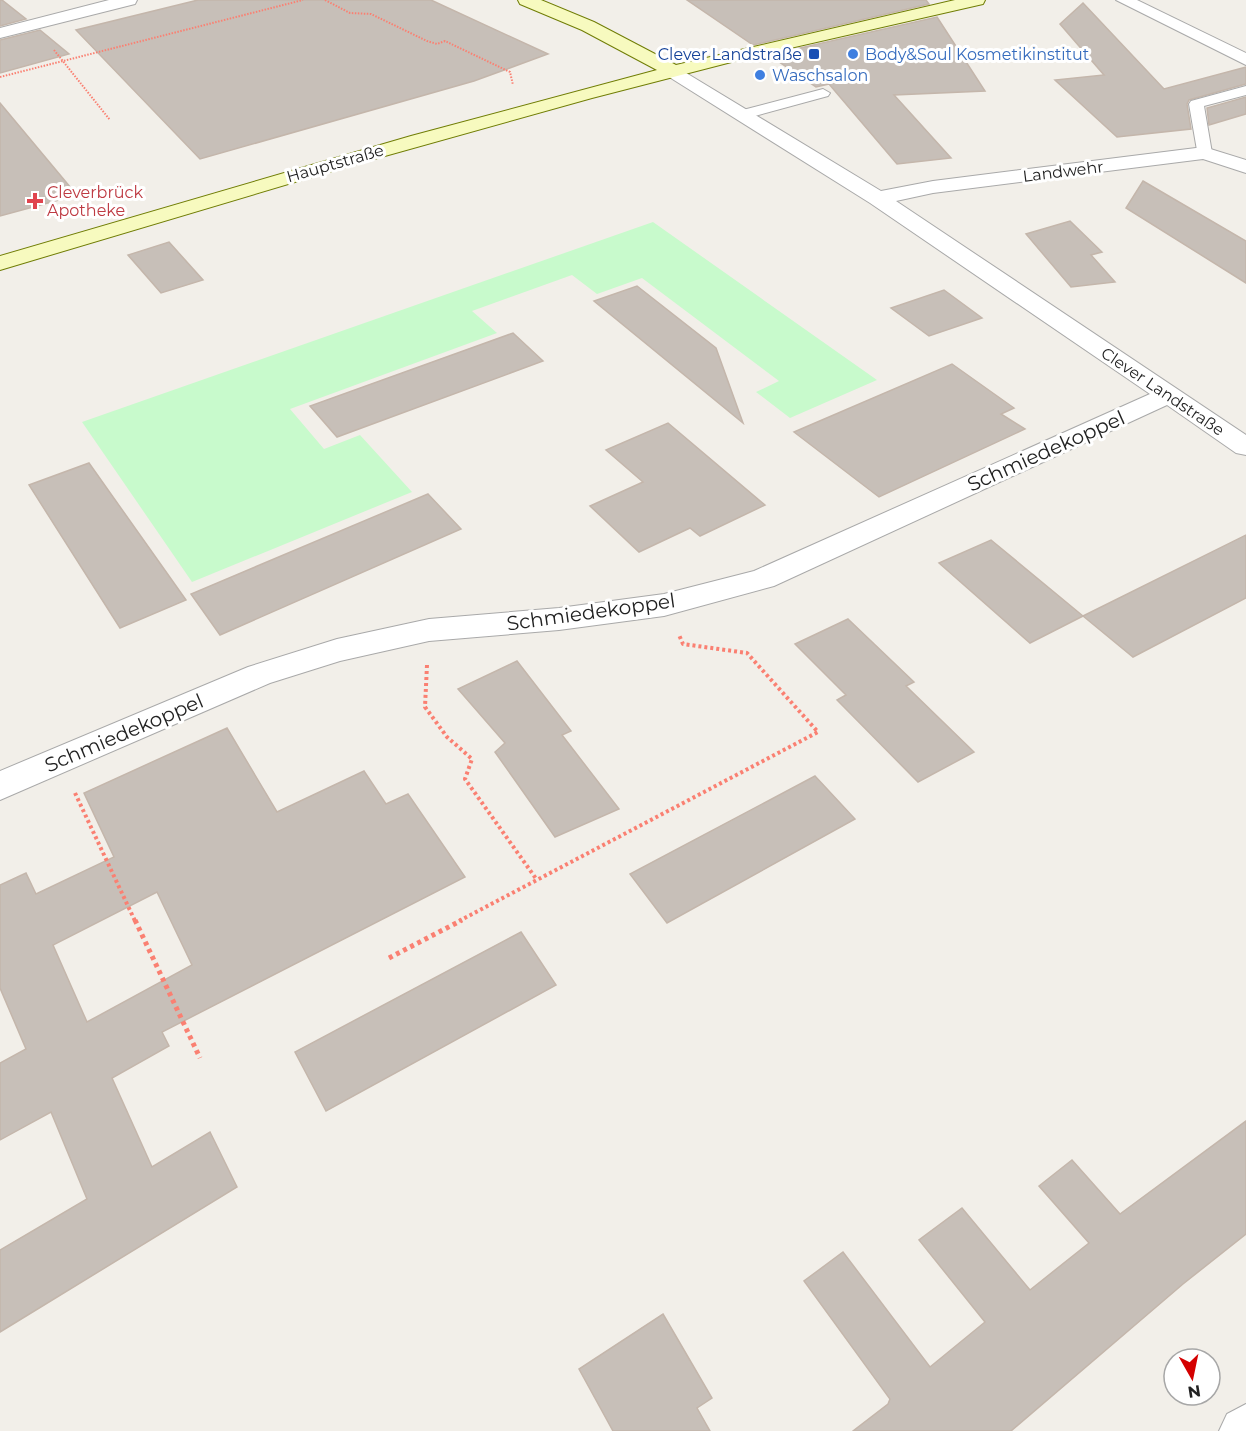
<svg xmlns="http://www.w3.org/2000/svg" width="1246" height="1431" font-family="Montserrat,sans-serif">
<rect width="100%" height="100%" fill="#f2efe9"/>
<!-- park -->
<polygon fill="#c8facc" points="653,222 877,380 790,418 756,392 779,381 642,278 597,294 572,275 472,311 497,333 290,409 324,449 360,435 412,492 192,582 82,422"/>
<!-- building -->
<g fill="#c7bfb8" stroke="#c4b6ab" stroke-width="1.5" fill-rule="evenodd">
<polygon points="0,0 2,0 26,19 0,26"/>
<polygon points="198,0 431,0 548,54 474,81 200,159 76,30"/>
<polygon points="687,0 926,0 929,4 753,45"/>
<polygon points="1083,3 1164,89 1246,67 1246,84 1189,100 1187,104 1191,129 1117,137 1055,80 1104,75 1060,24"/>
<polygon points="937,17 985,91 894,95 951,158 897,164 829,84 816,87 769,55"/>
<polygon points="40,30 69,54 0,73 0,40"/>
<polygon points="1246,97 1246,114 1209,125 1207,108"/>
<polygon points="0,103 76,194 77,195 0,216"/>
<polygon points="1143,181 1246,241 1246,283 1126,208"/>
<polygon points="1070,221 1102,252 1091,255 1115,282 1071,287 1026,234"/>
<polygon points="169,242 203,280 161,293 128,255"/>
<polygon points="637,286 716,348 743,423 594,301"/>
<polygon points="944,290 982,318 929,336 891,308"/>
<polygon points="513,333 543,361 337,437 310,406"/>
<polygon points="952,364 1014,408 1001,414 1025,429 879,497 794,432"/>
<polygon points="668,423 765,505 700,536 690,528 639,552 590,506 643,482 606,450"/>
<polygon points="89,463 186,600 120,628 29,485"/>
<polygon points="428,494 461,529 220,635 191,594"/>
<polygon points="1246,535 1246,598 1133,657 1083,616"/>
<polygon points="991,540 1083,616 1030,643 939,563"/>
<polygon points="848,619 914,682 906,686 974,752 918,782 837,700 846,695 795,644"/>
<polygon points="517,661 571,731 562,735 619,809 555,837 495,752 505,743 458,689"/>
<path d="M227,728L277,812L364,771L386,804L408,794L465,877L162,1032L169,1046L112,1078L152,1167L210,1132L237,1187L0,1332V1250L87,1199L51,1112L0,1140V1063L26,1049L0,988V885L26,873L36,894L114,857L84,793ZM157,892L192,965L87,1022L53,945Z"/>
<polygon points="815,776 855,819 667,923 630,874"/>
<polygon points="521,932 556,985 326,1111 295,1052"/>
<polygon points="1246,1121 1246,1234 1183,1284 1011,1431 853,1431 888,1404 890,1399 804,1281 843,1252 930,1367 985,1322 919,1240 962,1208 1030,1290 1089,1243 1039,1186 1072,1160 1120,1214"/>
<polygon points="663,1314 712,1398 697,1408 710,1431 613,1431 579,1369"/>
</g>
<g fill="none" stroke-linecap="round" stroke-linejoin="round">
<defs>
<g id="lane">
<polygon points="1246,86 1246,95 1204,106 1212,153 1210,156 1198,156 1189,104 1191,101"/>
<polygon points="823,89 830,93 828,96 744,119 736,114 739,111"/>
</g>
<g id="street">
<polygon points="109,0 137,0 135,4 0,38 0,28"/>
<polygon points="1116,0 1137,0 1246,53 1246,65"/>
<polygon points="673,65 881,191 933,181 1204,147 1246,160 1246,173 1203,159 933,193 896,201 1246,435 1246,455 1236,453 1167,405 774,586 664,616 559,630 429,641 340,661 270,683 0,800 0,771 248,667 337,639 429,619 559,608 664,594 754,571 1150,394 870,203 666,75 664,71 666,67"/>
<polygon points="1246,1404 1246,1431 1219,1431 1227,1414"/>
</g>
<polygon id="secondary" points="518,0 541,0 594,22 676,65 955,0 985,0 983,4 747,58 592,98 342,168 0,270 0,256 411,136 657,70 582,30 520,4"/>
</defs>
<!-- lane casing -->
<use href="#lane" stroke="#a9a9a9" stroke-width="2"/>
<!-- street casing -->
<use href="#street" stroke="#a9a9a9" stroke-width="2"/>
<!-- secondary casing -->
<use href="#secondary" stroke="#707d05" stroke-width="2"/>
<!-- path-far2 -->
<g stroke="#fa8072" stroke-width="2" stroke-dasharray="1.5 1.5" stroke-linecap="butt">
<polyline points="325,0 350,13 371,14 427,41 437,44 445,41 510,72 513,85"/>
<polyline points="54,50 110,120"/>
<polyline points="0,77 303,0"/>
</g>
<!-- path-far1 -->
<g stroke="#fa8072" stroke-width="4" stroke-dasharray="3 3" stroke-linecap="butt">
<polyline points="427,665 425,707 447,737 472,759 465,779 537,880"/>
<polyline points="75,793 135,921"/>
<polyline points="459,921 818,732 747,653 683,644 679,635"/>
</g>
<!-- path -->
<g stroke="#fa8072" stroke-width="5" stroke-dasharray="4 4" stroke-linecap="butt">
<polyline points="135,920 200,1058"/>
<polyline points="389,958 462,920"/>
</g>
<!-- lane -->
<use href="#lane" fill="#fff" fill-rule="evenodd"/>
<!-- street -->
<use href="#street" fill="#fff" fill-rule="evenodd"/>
<!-- secondary -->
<use href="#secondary" fill="#f7fabf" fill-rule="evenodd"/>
</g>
<!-- markers -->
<rect fill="#1a4fb4" stroke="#fff" stroke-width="2" x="808" y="48" width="12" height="12" rx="3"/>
<g fill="#3f7fe0" stroke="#fff" stroke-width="2">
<circle cx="853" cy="54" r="6"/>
<circle cx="760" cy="75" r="6"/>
</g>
<path fill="#e0444e" stroke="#fff" stroke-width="2" d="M32 192h6v6h6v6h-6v6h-6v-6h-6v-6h6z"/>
<g text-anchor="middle" stroke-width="6" stroke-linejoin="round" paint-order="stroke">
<!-- far-transit labels -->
<g font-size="16" fill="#164399" stroke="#fff" text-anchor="end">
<text x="802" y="60">Clever Landstraße</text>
</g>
<!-- far-shop labels -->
<g font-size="16" fill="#366cbe" stroke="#fff" text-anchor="start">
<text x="865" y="60">Body&amp;Soul Kosmetikinstitut</text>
<text x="772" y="81">Waschsalon</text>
</g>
<!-- far-street labels -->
<g font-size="16" fill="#222" stroke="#fff">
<text transform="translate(335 163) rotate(-16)" y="6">Hauptstraße</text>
<text transform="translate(1063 171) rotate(-7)" y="6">Landwehr</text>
<text transform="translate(1163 391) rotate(34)" y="6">Clever Landstraße</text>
</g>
<!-- far-health labels -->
<g font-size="16" fill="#be3a42" stroke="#fff" text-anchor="start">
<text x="47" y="198">Cleverbrück<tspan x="47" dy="18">Apotheke</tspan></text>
</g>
<!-- street labels -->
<g font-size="20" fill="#222" stroke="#fff">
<text transform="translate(1046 451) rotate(-24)" y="7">Schmiedekoppel</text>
<text transform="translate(591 612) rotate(-8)" y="7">Schmiedekoppel</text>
<text transform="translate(124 733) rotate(-23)" y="7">Schmiedekoppel</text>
</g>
</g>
<!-- north arrow -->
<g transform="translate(1192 1377) rotate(171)"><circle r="28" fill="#ffffff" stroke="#a7a7a7" stroke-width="1.5"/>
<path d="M0-4.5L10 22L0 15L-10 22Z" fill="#d40000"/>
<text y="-9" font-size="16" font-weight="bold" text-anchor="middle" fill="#222222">N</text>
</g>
</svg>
